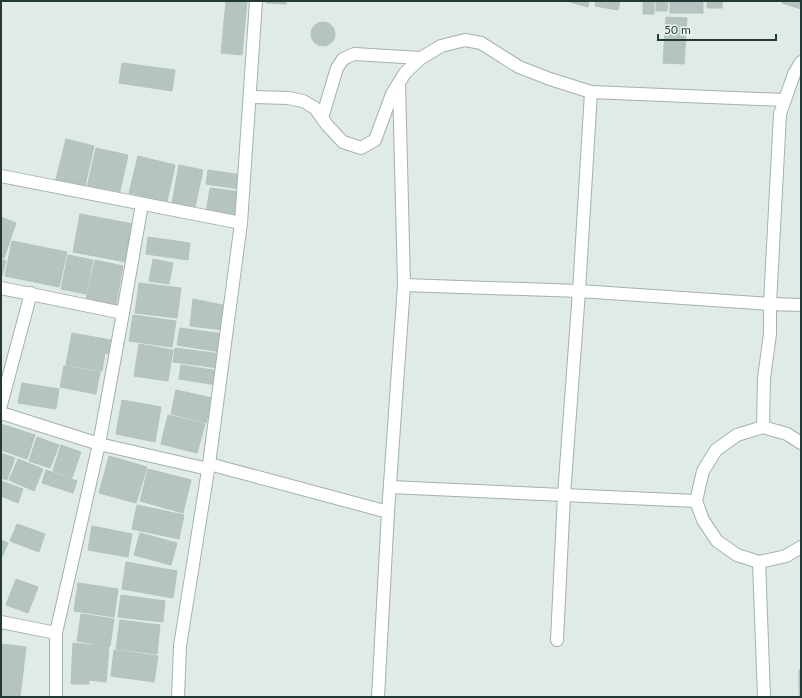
<svg xmlns="http://www.w3.org/2000/svg" width="802" height="698" font-family="Lato,sans-serif">
<rect width="100%" height="100%" fill="#e0eae6"/>
<!-- building -->
<g fill="#b5c4c0" stroke="#b2c3be">
<polygon points="226,1 247,1 242,55 221,53"/>
<polygon points="266,1 286,1 286,4 266,3"/>
<polygon points="570,1 589,1 588,7 570,2"/>
<polygon points="596,1 620,1 618,10 595,6"/>
<rect x="643" y="1" width="11" height="13"/>
<polygon points="656,1 668,1 667,11 656,11"/>
<rect x="670" y="1" width="33" height="12"/>
<rect x="707" y="1" width="15" height="7"/>
<polygon points="783,1 801,1 801,9 782,3"/>
<polygon points="666,17 687,18 684,64 663,63"/>
<circle cx="323" cy="34" r="12"/>
<polygon points="122,63 175,70 172,91 119,83"/>
<polygon points="66,139 94,146 84,190 55,183"/>
<polygon points="96,148 128,155 119,195 87,187"/>
<polygon points="138,156 175,165 167,202 129,193"/>
<polygon points="179,165 203,170 195,207 172,203"/>
<polygon points="208,170 242,175 240,189 206,184"/>
<polygon points="210,188 240,192 237,218 206,213"/>
<polygon points="80,214 133,224 126,262 73,252"/>
<polygon points="1,217 16,223 4,258 1,257"/>
<polygon points="148,237 190,243 188,260 146,254"/>
<polygon points="12,241 67,252 59,287 5,276"/>
<polygon points="68,255 93,260 86,294 61,289"/>
<polygon points="1,259 6,261 2,276 1,276"/>
<polygon points="153,259 173,263 169,284 149,281"/>
<polygon points="95,260 123,266 116,305 86,299"/>
<polygon points="139,283 181,288 177,318 135,313"/>
<polygon points="193,299 227,306 224,330 190,326"/>
<polygon points="133,315 176,321 172,347 129,341"/>
<polygon points="180,328 223,334 221,352 177,345"/>
<polygon points="72,333 116,341 114,355 105,353 102,371 66,365"/>
<polygon points="139,344 173,350 168,381 134,376"/>
<polygon points="175,348 221,354 219,368 173,362"/>
<polygon points="181,365 219,371 217,385 179,379"/>
<polygon points="64,366 100,372 96,394 60,387"/>
<polygon points="22,383 59,389 56,409 18,403"/>
<polygon points="176,390 212,398 206,423 171,414"/>
<polygon points="122,400 161,407 155,442 116,434"/>
<polygon points="168,415 205,424 197,453 161,444"/>
<polygon points="1,424 35,435 27,459 1,450"/>
<polygon points="37,437 59,445 50,468 29,461"/>
<polygon points="61,445 81,452 72,478 53,471"/>
<polygon points="1,453 15,458 7,480 1,478"/>
<polygon points="109,456 147,467 136,503 99,493"/>
<polygon points="18,459 43,469 34,491 9,480"/>
<polygon points="148,469 191,480 183,513 140,501"/>
<polygon points="46,470 77,481 73,493 42,483"/>
<polygon points="1,481 23,489 18,503 1,496"/>
<polygon points="137,505 184,515 179,539 132,529"/>
<polygon points="17,524 45,534 39,552 10,541"/>
<polygon points="92,526 132,534 128,557 88,550"/>
<polygon points="140,533 177,543 171,565 134,555"/>
<polygon points="1,540 8,543 2,557 1,556"/>
<polygon points="126,562 177,571 173,598 122,589"/>
<polygon points="16,579 38,587 28,613 6,605"/>
<polygon points="78,583 118,589 114,617 74,611"/>
<polygon points="121,595 165,601 163,622 118,617"/>
<polygon points="81,614 114,619 110,646 77,641"/>
<polygon points="120,620 160,625 157,654 116,649"/>
<polygon points="73,643 109,646 106,682 89,680 89,684 71,684"/>
<polygon points="1,644 26,647 20,697 1,697"/>
<polygon points="114,650 158,656 154,682 111,676"/>
<rect x="799" y="670" width="2" height="25"/>
</g>
<g fill="none" stroke-linecap="round" stroke-linejoin="round">
<defs>
<g id="street">
<polyline points="250,97 288,98 303,101 315,108 327,125 343,142 361,148 375,140 392,94 405,73 421,58 441,46 465,40 481,43 519,67 550,79 591,92 785,100"/>
<polyline points="322,118 337,68 343,59 354,54 421,58"/>
<polyline points="1,176 241,223"/>
<polyline points="404,285 579,291 770,304 801,305"/>
<polyline points="1,288 123,313"/>
<polyline points="1,405 31,293"/>
<polyline points="1,413 99,444 208,469"/>
<polyline points="209,464 388,512"/>
<polyline points="390,487 696,501"/>
<polyline points="1,622 56,633"/>
<polyline points="557,640 564,495 579,291 591,92"/>
<polyline points="56,697 56,633 99,444 123,313 142,204"/>
<polyline points="378,697 388,512 404,285 399,83"/>
</g>
<g id="secondary">
<polyline points="763,427 764,378 770,334 770,304 780,114 794,74 801,62"/>
<polyline points="801,443 787,434 763,427 737,435 716,450 703,471 696,501 703,520 717,541 737,555 759,562 786,556 801,547"/>
<polyline points="759,562 764,697"/>
<polyline points="178,697 180,646 209,464 241,223 256,1"/>
</g>
</defs>
<!-- street casing -->
<use href="#street" stroke="#a3b1ad" stroke-width="14"/>
<!-- secondary casing -->
<use href="#secondary" stroke="#a0b5b0" stroke-width="14"/>
<!-- street -->
<use href="#street" stroke="#fff" stroke-width="12"/>
<!-- secondary -->
<use href="#secondary" stroke="#fff" stroke-width="12"/>
</g>
<!-- border -->
<rect width="802" height="698" fill="none" stroke="#223935" stroke-width="4"/>
<!-- scale -->
<path d="M658 34v6h118v-6" fill="none" stroke="#223935" stroke-width="2"/>
<text x="664" y="34" font-size="12" fill="#223935" stroke="#f0f7f4" stroke-width="3" paint-order="stroke">50 m</text>
</svg>
